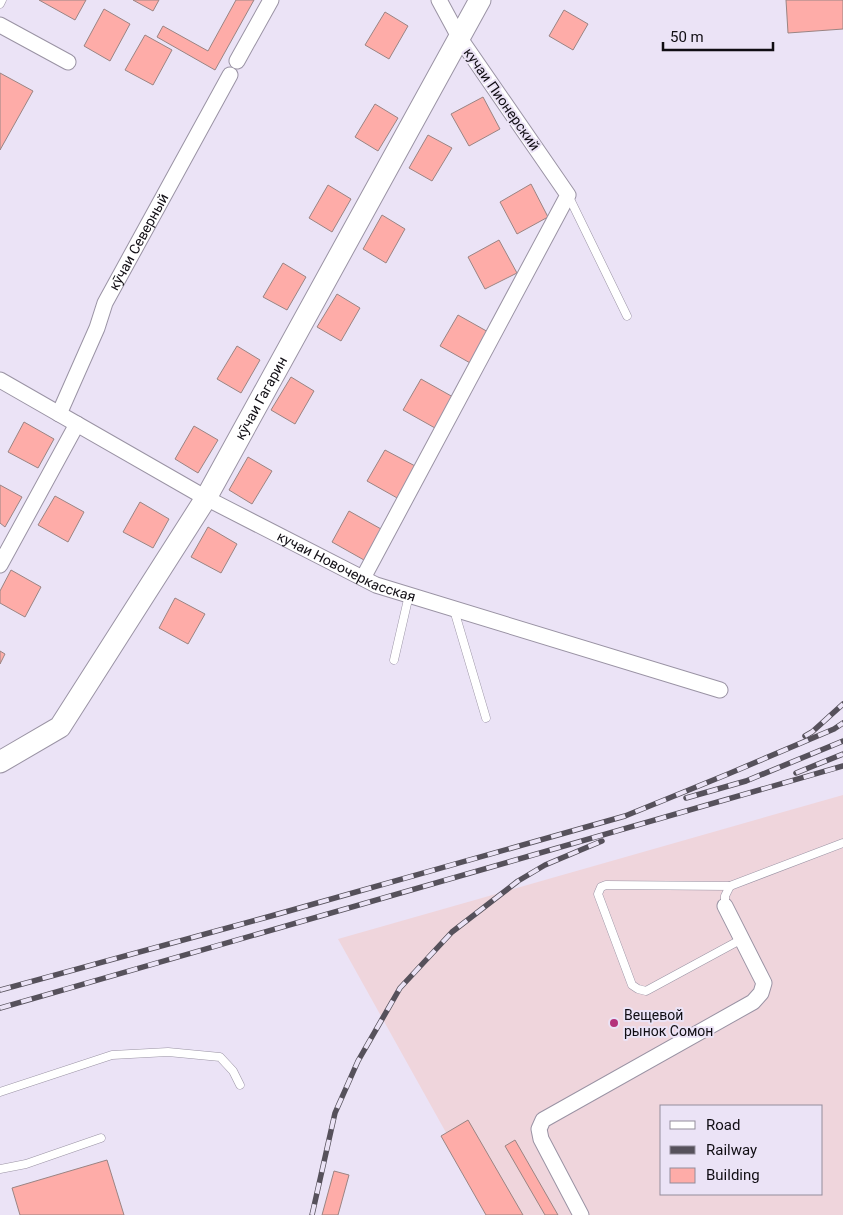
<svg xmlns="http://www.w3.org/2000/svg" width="843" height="1215" font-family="Roboto,sans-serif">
<rect width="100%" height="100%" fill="#ebe3f6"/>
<!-- commercial -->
<path fill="#efd5dc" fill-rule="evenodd" d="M843,795V1215H492L338,939ZM662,1106H822V1194H662Z"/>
<!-- building -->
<g fill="#feaca8" stroke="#9a8483">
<polygon points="39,0 86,0 75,20"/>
<polygon points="133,0 159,0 153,11"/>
<polygon points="236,0 254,0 215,70 157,37 163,26 208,51"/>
<polygon points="786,0 843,0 843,29 788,33"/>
<polygon points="104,9 130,24 110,61 84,46"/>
<polygon points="564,10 588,24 573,50 549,36"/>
<polygon points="385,12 408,26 389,59 365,45"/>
<polygon points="145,35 172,50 153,85 125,70"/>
<polygon points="0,73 33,91 0,150"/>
<polygon points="483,97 500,129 469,146 451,114"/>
<polygon points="375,104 398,118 378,151 355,137"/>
<polygon points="428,135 452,148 432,181 409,168"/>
<polygon points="531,184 548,217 517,234 500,202"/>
<polygon points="328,185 351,199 332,232 309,218"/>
<polygon points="382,215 405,229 386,263 363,249"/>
<polygon points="499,240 517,273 485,289 468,257"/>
<polygon points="283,263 306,277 287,310 263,297"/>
<polygon points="337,294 360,308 341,341 317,327"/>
<polygon points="458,315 490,333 472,364 440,346"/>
<polygon points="237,346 260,360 241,393 217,379"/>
<polygon points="291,377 314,391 295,424 271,410"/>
<polygon points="421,379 453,397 435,428 403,410"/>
<polygon points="24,422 54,439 38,468 8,452"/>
<polygon points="194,426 218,440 198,473 175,459"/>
<polygon points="385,450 417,467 399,499 367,481"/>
<polygon points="248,457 272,471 252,504 229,490"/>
<polygon points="0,485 22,497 5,527 0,523"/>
<polygon points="55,496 84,512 68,542 38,525"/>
<polygon points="140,502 169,519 153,548 123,532"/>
<polygon points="349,511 381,529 364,560 332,542"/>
<polygon points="208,527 237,544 221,573 191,557"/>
<polygon points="11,570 41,587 25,617 0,603 0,591"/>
<polygon points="175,598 205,614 188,644 159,628"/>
<polygon points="0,651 5,654 0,664"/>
<polygon points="468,1120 523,1215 486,1215 441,1136"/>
<polygon points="515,1140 558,1215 545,1215 505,1146"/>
<polygon points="107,1160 124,1215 20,1215 12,1188"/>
<polygon points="334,1171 349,1175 338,1215 322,1215"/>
</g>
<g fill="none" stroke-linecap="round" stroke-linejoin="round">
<defs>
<g id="lane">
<polyline points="0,4 2,0"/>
<polyline points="568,195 627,316"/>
<polyline points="454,610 486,718"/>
<polyline points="394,660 409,595"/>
<polyline points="730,886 606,885 601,887 598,894 632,985 638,989 646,991 742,939"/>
<polyline points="725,906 725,896 730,886 843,843"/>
<polyline points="0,1092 112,1055 168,1052 220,1057 233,1071 240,1085"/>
<polyline points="0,1169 26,1164 101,1138"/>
</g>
<g id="street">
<polyline points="0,25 68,62"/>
<polyline points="237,61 271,0"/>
<path id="s1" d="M0,380L206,498L376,585L720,690"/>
<path id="s2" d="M59,414L97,328L105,303L230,75"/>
<polyline points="0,565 77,424"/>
<polyline points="363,578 568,195 459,37 439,0"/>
<polyline points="581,1215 541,1139 539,1129 543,1120 753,1002 761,993 764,983 725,906"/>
</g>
<g id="secondary">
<path id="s3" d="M0,762L60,727L206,498L480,0"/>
</g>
</defs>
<!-- lane casing -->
<use href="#lane" stroke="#9a93a4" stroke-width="9"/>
<!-- street casing -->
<use href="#street" stroke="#9a93a4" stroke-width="17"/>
<!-- secondary casing -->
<use href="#secondary" stroke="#9a93a4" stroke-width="23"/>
<!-- lane -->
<use href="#lane" stroke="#fff" stroke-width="8"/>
<!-- street -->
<use href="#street" stroke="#fff" stroke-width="15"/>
<!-- secondary -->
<use href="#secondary" stroke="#fff" stroke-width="21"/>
<defs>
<g id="rail">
<polyline points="805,736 812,732 843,704"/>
<polyline points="796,773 843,754"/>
<polyline points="686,798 746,781 843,741"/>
<polyline points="0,990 271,916 625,816 728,774 834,729 843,723"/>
<polyline points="0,1008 843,766"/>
<polyline points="312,1215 335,1113 358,1061 400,988 452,932 518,881 545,865 602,841"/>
</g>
</defs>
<!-- rail casing -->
<use href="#rail" stroke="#56515b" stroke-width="5.5"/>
<!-- rail -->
<use href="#rail" stroke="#ebe3f6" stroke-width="4" stroke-dasharray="11" stroke-linecap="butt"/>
</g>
<!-- markers -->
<circle fill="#b4327b" stroke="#ebe3f6" stroke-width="2" cx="614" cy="1023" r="5"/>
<g text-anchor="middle" stroke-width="4" stroke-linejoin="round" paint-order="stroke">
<!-- street labels -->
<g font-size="14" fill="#100d13" stroke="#ebe3f6">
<text transform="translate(502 99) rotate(55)" y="5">кучаи Пионерский</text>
<text dy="5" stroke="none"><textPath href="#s2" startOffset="190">кӯчаи Северный</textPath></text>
<text dy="5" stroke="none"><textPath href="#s3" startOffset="455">кӯчаи Гагарин</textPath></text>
<text dy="5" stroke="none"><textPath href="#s1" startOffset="394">кучаи Новочеркасская</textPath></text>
</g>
<!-- poi labels -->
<g font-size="14" fill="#100d13" stroke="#ebe3f6" text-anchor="start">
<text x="624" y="1020">Вещевой<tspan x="624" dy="16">рынок Сомон</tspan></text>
</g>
</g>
<!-- legend -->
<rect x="660" y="1105" width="162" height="90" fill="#ebe3f6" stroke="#938d9b"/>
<rect x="670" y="1121" width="25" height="8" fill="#ffffff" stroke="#938d9b"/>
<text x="706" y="1130" font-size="15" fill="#100d13">Road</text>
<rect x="670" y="1146" width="25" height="8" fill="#56515b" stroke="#938d9b"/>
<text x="706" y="1155" font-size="15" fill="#100d13">Railway</text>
<rect x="670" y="1168" width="25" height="15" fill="#feaca8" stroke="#938d9b"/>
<text x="706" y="1180" font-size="15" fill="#100d13">Building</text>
<!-- scale -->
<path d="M663 42v8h110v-8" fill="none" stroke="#100d13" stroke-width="2.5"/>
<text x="670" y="42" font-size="15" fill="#100d13" stroke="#ebe3f6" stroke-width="4" paint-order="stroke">50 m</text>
</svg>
